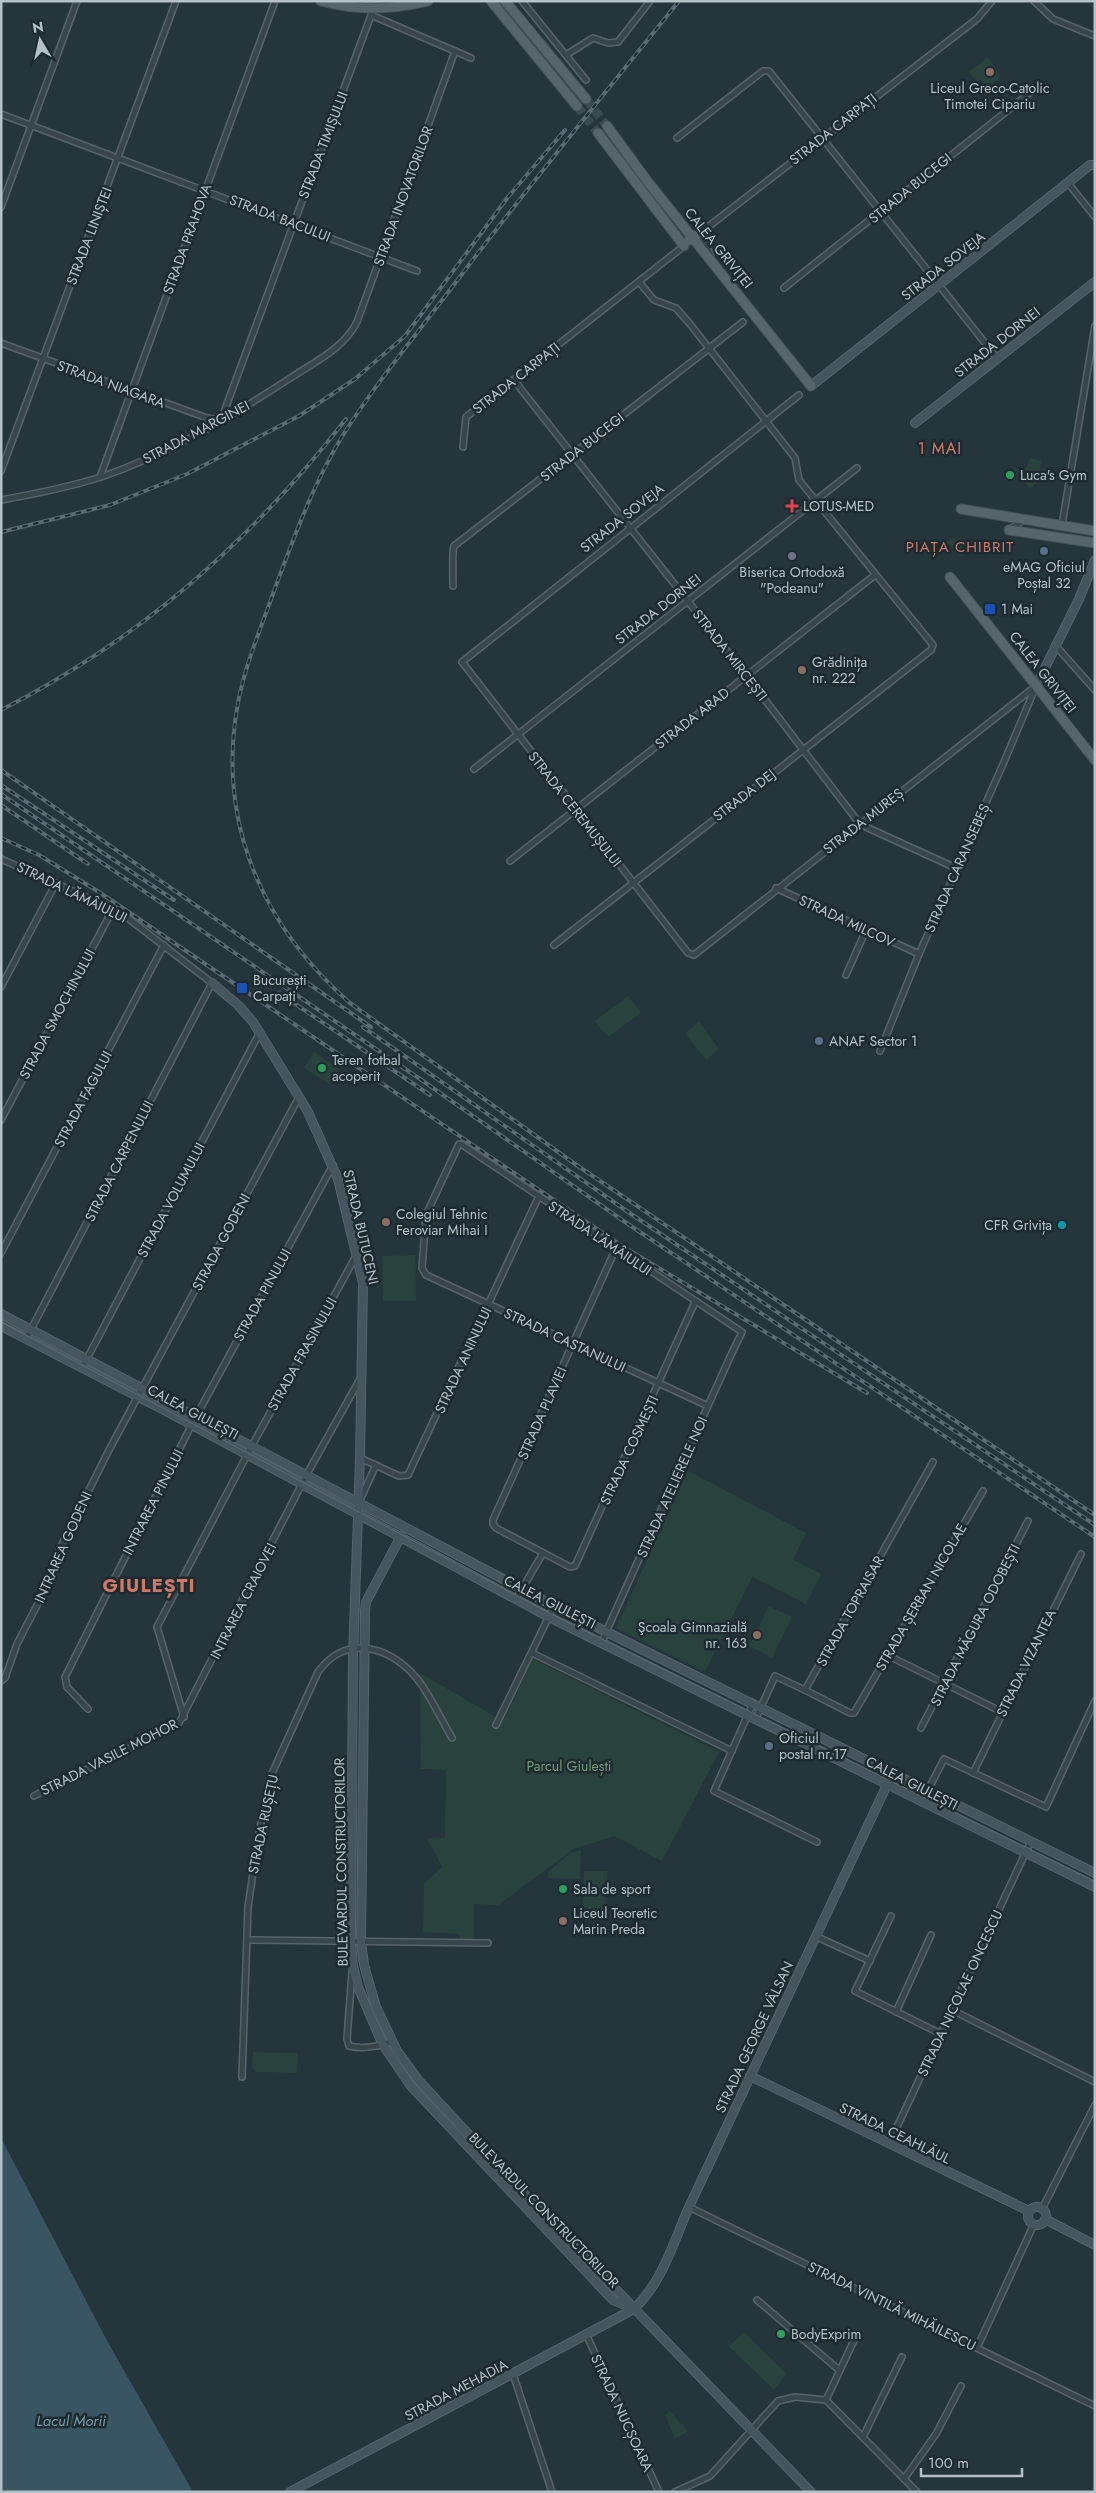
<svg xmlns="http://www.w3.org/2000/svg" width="1096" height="2493" font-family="Jost,sans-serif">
<rect width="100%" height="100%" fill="#24353c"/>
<!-- green -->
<g fill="#2a423d">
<polygon points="988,57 1001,77 987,88 981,80 977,82 969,72"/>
<polygon points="1030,458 1041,461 1039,481 1030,489 1011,466 1017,469 1027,467"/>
<polygon points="953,538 980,542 959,557 947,542"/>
<polygon points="628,996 641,1013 608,1037 595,1021"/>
<polygon points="699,1022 719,1049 706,1060 685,1033"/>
<polygon points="314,1052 339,1069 329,1084 304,1068"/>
<polygon points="415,1255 416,1301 383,1301 382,1256"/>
<polygon points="687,1470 806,1533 793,1560 821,1574 806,1604 752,1577 705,1672 616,1628"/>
<polygon points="769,1606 792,1617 772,1658 749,1646"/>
<polygon points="533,1659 719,1752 662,1861 614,1836 574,1849 498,1905 474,1904 474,1935 471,1940 461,1940 459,1934 423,1932 424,1884 442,1867 427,1838 445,1838 446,1770 421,1769 420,1673 503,1721"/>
<polygon points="581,1850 580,1879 548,1878 548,1872 570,1853"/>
<polygon points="584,1871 607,1871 605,1911 583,1911"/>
<polygon points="253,2052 298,2053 297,2073 256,2072 252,2067"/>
<polygon points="744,2332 787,2374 774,2390 729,2346"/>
<polygon points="670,2411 688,2431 675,2439 665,2415"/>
</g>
<!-- water -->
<polygon fill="#395562" points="1,2138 105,2337 193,2492 1,2492"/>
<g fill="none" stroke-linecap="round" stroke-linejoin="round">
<!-- primary-tunnel -->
<g stroke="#3a4a51" stroke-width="9" stroke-dasharray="9 4.5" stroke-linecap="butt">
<polyline points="586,99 607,126"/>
<polyline points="577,106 598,133"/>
</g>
<defs>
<g id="street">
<polyline points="522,1 586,80"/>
<polyline points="1034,1 1053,19 1095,36"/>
<polyline points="371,15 471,58"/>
<polyline points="566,55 593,38 608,43 618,42 650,1"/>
<polyline points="1,114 417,271"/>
<polyline points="677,138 763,71 769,71 997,358"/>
<polyline points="1068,183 1095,217"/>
<polyline points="1,207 77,1"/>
<polyline points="711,256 703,238 704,230 977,19 992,1"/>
<polyline points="784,288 1036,88"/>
<polyline points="1,343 207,418 221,420 373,10"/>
<polyline points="515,379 520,388 743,671 856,819 866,827 958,869"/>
<polyline points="799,395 462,662 688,953 694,955 1036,686"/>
<polyline points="463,447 466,417 684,246"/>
<polyline points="1,471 176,1"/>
<polyline points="100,477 275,1"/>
<path d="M1,500C35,494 69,487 101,477C169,454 232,416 292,377C316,361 344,348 357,322L455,51"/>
<polyline points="1062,525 1095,326"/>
<polyline points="1009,530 1025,519"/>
<path d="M453,586C453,578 452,551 454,546L743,322"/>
<polyline points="1055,645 1095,690"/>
<polyline points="474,769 857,468"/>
<polyline points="1,859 120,912 212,983 26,1339"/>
<polyline points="510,861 875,575"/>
<polyline points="776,888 919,954"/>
<polyline points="554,945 931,650 933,645 799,480 795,458 690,324 676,308 654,300 639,282"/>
<polyline points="846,975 866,930"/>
<polyline points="1,987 56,883"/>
<polyline points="880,1051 919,954 1004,762 1036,686"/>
<polyline points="1,1120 113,909"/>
<polyline points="616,1248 493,1520 493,1524 496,1528 570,1567 575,1566 695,1302"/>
<polyline points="1,1253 164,945"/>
<polyline points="82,1368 260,1032"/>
<polyline points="360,1458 399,1476 408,1475 539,1196"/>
<polyline points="360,1500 376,1465"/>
<polyline points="516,1599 543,1553"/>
<polyline points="602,1643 606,1632 730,1357 742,1332 461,1144 459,1144 426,1215 422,1268 426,1275 708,1406"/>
<polyline points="532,1653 732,1751"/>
<polyline points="887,1655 1002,1712"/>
<polyline points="1,1681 5,1678 17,1644 50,1580 57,1554 109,1450 299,1097"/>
<polyline points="805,1690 850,1713 854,1713 983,1491"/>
<polyline points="753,1703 714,1791 817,1842"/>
<polyline points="88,1709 67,1687 65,1677 193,1422 333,1165"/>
<polyline points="184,1717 157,1627 248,1453 357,1254"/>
<polyline points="756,1718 775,1676 805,1690 933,1462"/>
<polyline points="496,1725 554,1606"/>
<polyline points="921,1728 1028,1521"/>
<polyline points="973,1773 1081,1554"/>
<polyline points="928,1790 944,1759 1046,1807 1095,1701"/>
<polyline points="34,1796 179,1723 308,1472 360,1379"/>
<polyline points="891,1916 855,1991 941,2034"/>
<polyline points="815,1936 870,1961"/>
<polyline points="247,1940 488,1943"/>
<path d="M352,1972L347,2039L349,2046C362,2049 379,2047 392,2041"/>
<polyline points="952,2010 1095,2082"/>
<polyline points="896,2012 931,1935"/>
<path d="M242,2077L248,1907L258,1839L269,1780L318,1672C347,1631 396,1648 421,1684C433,1701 442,1721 452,1738"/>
<polyline points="889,2144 1031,1841"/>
<polyline points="689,2207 1095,2406"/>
<polyline points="1042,2209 1095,2105"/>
<polyline points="757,2300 839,2370"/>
<polyline points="586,2334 659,2492"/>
<polyline points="977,2348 1034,2224"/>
<polyline points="513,2374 552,2492"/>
<polyline points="826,2400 857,2334"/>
<polyline points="863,2437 902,2357"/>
<polyline points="904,2479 936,2434 961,2386"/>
<polyline points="675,2492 710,2476 778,2401 795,2397 826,2400 917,2492"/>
</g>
<g id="secondary">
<polyline points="811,386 1090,165 1095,165"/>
<polyline points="915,423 1095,282"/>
<polyline points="1036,686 1079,599 1095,560"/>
<polyline points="212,983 238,1005 253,1022 307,1110 338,1179 363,1283 360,1458 353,1657 352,1802 351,1942 353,1966 358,1987 383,2045 411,2086 613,2300 634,2309"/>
<polyline points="1,1314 554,1606 1095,1873"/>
<polyline points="1,1326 168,1412 549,1617 1095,1887"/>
<polyline points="401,1536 366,1602 365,1611 361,1942 364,1965 376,2007 397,2051 419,2081 523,2193 811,2492"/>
<polyline points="750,2076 1029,2211"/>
<circle cx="1037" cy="2216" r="9"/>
<polyline points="1045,2219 1095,2245"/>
<path d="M290,2492L634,2309C663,2281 673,2243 689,2207L893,1772"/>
</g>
<g id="primary">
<path d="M321,1C358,11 391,10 428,1"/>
<polyline points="491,1 577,106"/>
<polyline points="505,1 586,99"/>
<polyline points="607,126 648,182 811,386"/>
<polyline points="598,133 684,246"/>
<polyline points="689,240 704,230"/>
<polyline points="961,509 1095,531"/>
<polyline points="1009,530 1095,543"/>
<polyline points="950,577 1095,760"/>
</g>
</defs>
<!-- street casing -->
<use href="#street" stroke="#56646a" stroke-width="8"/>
<!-- secondary casing -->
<use href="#secondary" stroke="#56646a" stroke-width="10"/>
<!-- primary casing -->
<use href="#primary" stroke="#445258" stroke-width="11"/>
<!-- street -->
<use href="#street" stroke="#38464c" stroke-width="5"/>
<!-- secondary -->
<use href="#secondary" stroke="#46565f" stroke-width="8"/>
<!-- primary -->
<use href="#primary" stroke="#56656c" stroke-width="9"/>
<!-- tram -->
<g stroke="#5a6b73" stroke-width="1">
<polyline points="355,1 370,3 392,1"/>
<polyline points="1,1322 551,1614 1095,1881"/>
</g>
<defs>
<g id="rail">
<path d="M679,1C605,93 530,184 459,278C420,330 378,380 343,435C313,484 294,537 274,591C261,628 245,665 238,703C216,821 262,926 350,1003L575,1164L1095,1515"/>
<polyline points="1,532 110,505 187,474 299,416 355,379 405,336 508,197 565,130"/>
<path d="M1,710C141,639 250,542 346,419"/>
<polyline points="1,770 371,1027"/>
<polyline points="1,785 174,900"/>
<polyline points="1,794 420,1079 625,1222 1095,1537"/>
<polyline points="1,805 88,864"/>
<polyline points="1,838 39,855 99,892 622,1246 867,1393"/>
<polyline points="279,993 430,1095"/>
<polyline points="363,1027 631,1214 1095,1525"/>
</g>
</defs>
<!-- rail casing -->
<use href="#rail" stroke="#5a6b73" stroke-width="4"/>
<!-- rail -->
<use href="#rail" stroke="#1d2b31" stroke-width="2" stroke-dasharray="5.5" stroke-linecap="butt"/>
</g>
<!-- markers -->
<g fill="#8d6e63" stroke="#1d2b31" stroke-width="2">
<circle cx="990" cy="72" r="5"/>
<circle cx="802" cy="670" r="5"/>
<circle cx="386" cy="1222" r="5"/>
<circle cx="757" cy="1635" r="5"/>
<circle cx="563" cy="1921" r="5"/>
</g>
<g fill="#2e9e5b" stroke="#1d2b31" stroke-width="2">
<circle cx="1010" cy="475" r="5"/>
<circle cx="322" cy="1068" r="5"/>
<circle cx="563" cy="1889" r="5"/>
<circle cx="781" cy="2334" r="5"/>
</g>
<path fill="#e0444e" stroke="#1d2b31" stroke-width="2" d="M789.5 498.5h5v5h5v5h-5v5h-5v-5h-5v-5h5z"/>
<g fill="#5c6f8a" stroke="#1d2b31" stroke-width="2">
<circle cx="1044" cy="551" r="5"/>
<circle cx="819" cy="1041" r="5"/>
<circle cx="769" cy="1746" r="5"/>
</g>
<circle fill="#6b7280" stroke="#1d2b31" stroke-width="2" cx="792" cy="556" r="5"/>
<g fill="#1a4fb4" stroke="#1d2b31" stroke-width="2">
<rect x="984" y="603" width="12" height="12" rx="2.5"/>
<rect x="236" y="982" width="12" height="12" rx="2.5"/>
</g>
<circle fill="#0f9aa8" stroke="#1d2b31" stroke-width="2" cx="1062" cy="1225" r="5"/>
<g text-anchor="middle" stroke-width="5" stroke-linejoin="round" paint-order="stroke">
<!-- poi labels -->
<g font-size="14" fill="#b4c1c7" stroke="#1d2b31" text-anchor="start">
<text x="990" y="93" text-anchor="middle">Liceul Greco-Catolic<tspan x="990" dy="16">Timotei Cipariu</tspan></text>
<text x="1020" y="480">Luca's Gym</text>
<text x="803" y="511">LOTUS-MED</text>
<text x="1044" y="572" text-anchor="middle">eMAG Oficiul<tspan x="1044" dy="16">Poștal 32</tspan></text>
<text x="792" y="577" text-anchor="middle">Biserica Ortodoxă<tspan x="792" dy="16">"Podeanu"</tspan></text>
<text x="1001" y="614">1 Mai</text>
<text x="812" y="667">Grădinița<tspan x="812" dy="16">nr. 222</tspan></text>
<text x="253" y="985">București<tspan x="253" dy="16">Carpați</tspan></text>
<text x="829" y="1046">ANAF Sector 1</text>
<text x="332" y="1065">Teren fotbal<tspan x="332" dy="16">acoperit</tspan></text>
<text x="396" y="1219">Colegiul Tehnic<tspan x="396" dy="16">Feroviar Mihai I</tspan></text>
<text x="1052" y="1230" text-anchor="end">CFR Grivița</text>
<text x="747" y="1632" text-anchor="end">Şcoala Gimnazială<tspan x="747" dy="16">nr. 163</tspan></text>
<text x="779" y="1743">Oficiul<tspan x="779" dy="16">postal nr.17</tspan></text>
<text x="573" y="1894">Sala de sport</text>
<text x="573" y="1918">Liceul Teoretic<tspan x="573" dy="16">Marin Preda</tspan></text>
<text x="791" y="2339">BodyExprim</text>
</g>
<!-- street labels -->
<g font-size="14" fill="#b4c1c7" stroke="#1d2b31">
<text transform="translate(833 129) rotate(-38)" y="5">STRADA CARPAȚI</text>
<text transform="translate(323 145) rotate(-69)" y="5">STRADA TIMIȘULUI</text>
<text transform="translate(910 188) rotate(-39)" y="5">STRADA BUCEGI</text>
<text transform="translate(403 196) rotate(-70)" y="5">STRADA INOVATORILOR</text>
<text transform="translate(280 218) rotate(21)" y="5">STRADA BACULUI</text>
<text transform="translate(89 236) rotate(-69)" y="5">STRADA LINIȘTEI</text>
<text transform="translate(187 239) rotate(-70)" y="5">STRADA PRAHOVA</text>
<text transform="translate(719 248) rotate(51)" y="5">CALEA GRIVIȚEI</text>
<text transform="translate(943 266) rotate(-38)" y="5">STRADA SOVEJA</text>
<text transform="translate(997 342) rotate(-38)" y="5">STRADA DORNEI</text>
<text transform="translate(516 378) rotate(-38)" y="5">STRADA CARPAȚI</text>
<text transform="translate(111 384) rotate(20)" y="5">STRADA NIAGARA</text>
<text transform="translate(196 432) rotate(-28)" y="5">STRADA MARGINEI</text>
<text transform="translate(582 447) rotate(-38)" y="5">STRADA BUCEGI</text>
<text transform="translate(622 518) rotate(-38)" y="5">STRADA SOVEJA</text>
<text transform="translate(658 609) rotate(-38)" y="5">STRADA DORNEI</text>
<text transform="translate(730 655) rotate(52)" y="5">STRADA MIRCEȘTI</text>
<text transform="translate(1043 672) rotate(52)" y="5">CALEA GRIVIȚEI</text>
<text transform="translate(692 718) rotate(-38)" y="5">STRADA ARAD</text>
<text transform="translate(744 795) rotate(-38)" y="5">STRADA DEJ</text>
<text transform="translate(575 809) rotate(52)" y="5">STRADA CEREMUȘULUI</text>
<text transform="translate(863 821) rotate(-38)" y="5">STRADA MUREȘ</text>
<text transform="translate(957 868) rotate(-66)" y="5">STRADA CARANSEBEȘ</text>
<text transform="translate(72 892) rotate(26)" y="5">STRADA LĂMÂIULUI</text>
<text transform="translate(847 921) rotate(25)" y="5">STRADA MILCOV</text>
<text transform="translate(57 1014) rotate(-62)" y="5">STRADA SMOCHINULUI</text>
<text transform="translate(83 1099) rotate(-62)" y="5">STRADA FAGULUI</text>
<text transform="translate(119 1161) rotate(-63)" y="5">STRADA CARPENULUI</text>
<text transform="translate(171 1200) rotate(-62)" y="5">STRADA VOLUMULUI</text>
<text transform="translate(361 1227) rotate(77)" y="5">STRADA BUTUCENI</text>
<text transform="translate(600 1238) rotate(34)" y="5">STRADA LĂMÂIULUI</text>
<text transform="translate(221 1242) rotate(-62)" y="5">STRADA GODENI</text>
<text transform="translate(262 1295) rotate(-61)" y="5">STRADA PINULUI</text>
<text transform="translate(565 1340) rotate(25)" y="5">STRADA CASTANULUI</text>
<text transform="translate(302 1354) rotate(-61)" y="5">STRADA FRASINULUI</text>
<text transform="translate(463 1360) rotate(-65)" y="5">STRADA ANINULUI</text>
<text transform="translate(193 1412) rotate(28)" y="5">CALEA GIULEȘTI</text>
<text transform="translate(542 1413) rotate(-66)" y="5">STRADA PLAVIEI</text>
<text transform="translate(629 1450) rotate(-65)" y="5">STRADA COSMEȘTI</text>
<text transform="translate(672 1487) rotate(-66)" y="5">STRADA ATELIERELE NOI</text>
<text transform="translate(153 1502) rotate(-63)" y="5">INTRAREA PINULUI</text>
<text transform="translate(63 1547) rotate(-66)" y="5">INTRAREA GODENI</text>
<text transform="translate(921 1597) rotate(-60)" y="5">STRADA ȘERBAN NICOLAE</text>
<text transform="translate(243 1601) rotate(-63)" y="5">INTRAREA CRAIOVEI</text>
<text transform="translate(550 1602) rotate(27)" y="5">CALEA GIULEȘTI</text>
<text transform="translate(850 1611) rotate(-61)" y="5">STRADA TOPRAISAR</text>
<text transform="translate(975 1625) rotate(-63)" y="5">STRADA MĂGURA ODOBEȘTI</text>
<text transform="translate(1026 1663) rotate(-64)" y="5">STRADA VIZANTEA</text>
<text transform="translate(109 1757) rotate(-27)" y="5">STRADA VASILE MOHOR</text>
<text transform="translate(912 1783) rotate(27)" y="5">CALEA GIULEȘTI</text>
<text transform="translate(263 1824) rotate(-78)" y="5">STRADA RUȘEȚU</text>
<text transform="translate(341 1862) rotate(-91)" y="5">BULEVARDUL CONSTRUCTORILOR</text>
<text transform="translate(960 1993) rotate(-65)" y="5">STRADA NICOLAE ONCESCU</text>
<text transform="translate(754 2037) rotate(-65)" y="5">STRADA GEORGE VÂLSAN</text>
<text transform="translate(895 2133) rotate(26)" y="5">STRADA CEAHLĂUL</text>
<text transform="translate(544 2210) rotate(46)" y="5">BULEVARDUL CONSTRUCTORILOR</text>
<text transform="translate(892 2306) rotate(26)" y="5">STRADA VINTILĂ MIHĂILESCU</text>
<text transform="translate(456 2390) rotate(-28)" y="5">STRADA MEHADIA</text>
<text transform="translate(622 2413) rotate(65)" y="5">STRADA NUCȘOARA</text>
</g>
<!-- park labels -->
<g font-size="14" fill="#749c73" stroke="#1d2b31">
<text x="569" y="1771">Parcul Giulești</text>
</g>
<!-- neighbourhood labels -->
<g font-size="15" letter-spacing="1" fill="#d07866" stroke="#1d2b31">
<text x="960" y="552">PIAȚA CHIBRIT</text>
</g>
<!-- water labels -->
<g font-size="15" font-style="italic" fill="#7599aa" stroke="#1d2b31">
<text x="71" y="2426">Lacul Morii</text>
</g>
<!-- quarter labels -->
<g font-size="16" letter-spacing="1" fill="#d07866" stroke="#1d2b31">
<text x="940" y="454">1 MAI</text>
</g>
<!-- district labels -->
<g font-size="19" font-weight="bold" letter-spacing="1" fill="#d07866" stroke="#1d2b31">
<text x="149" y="1592">GIULEȘTI</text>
</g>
</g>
<!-- border -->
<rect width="1096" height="2493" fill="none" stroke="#b4c1c7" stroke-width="5"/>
<!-- north arrow -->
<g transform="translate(40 40) rotate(351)" stroke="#1d2b31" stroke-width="4" paint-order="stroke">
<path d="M0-4L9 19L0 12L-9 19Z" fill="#b4c1c7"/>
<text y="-8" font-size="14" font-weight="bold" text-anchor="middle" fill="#b4c1c7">N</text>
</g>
<!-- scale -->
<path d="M921 2468v8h101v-8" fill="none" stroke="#b4c1c7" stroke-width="2.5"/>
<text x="928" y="2468" font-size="15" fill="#b4c1c7" stroke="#1d2b31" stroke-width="4" paint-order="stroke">100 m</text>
</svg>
